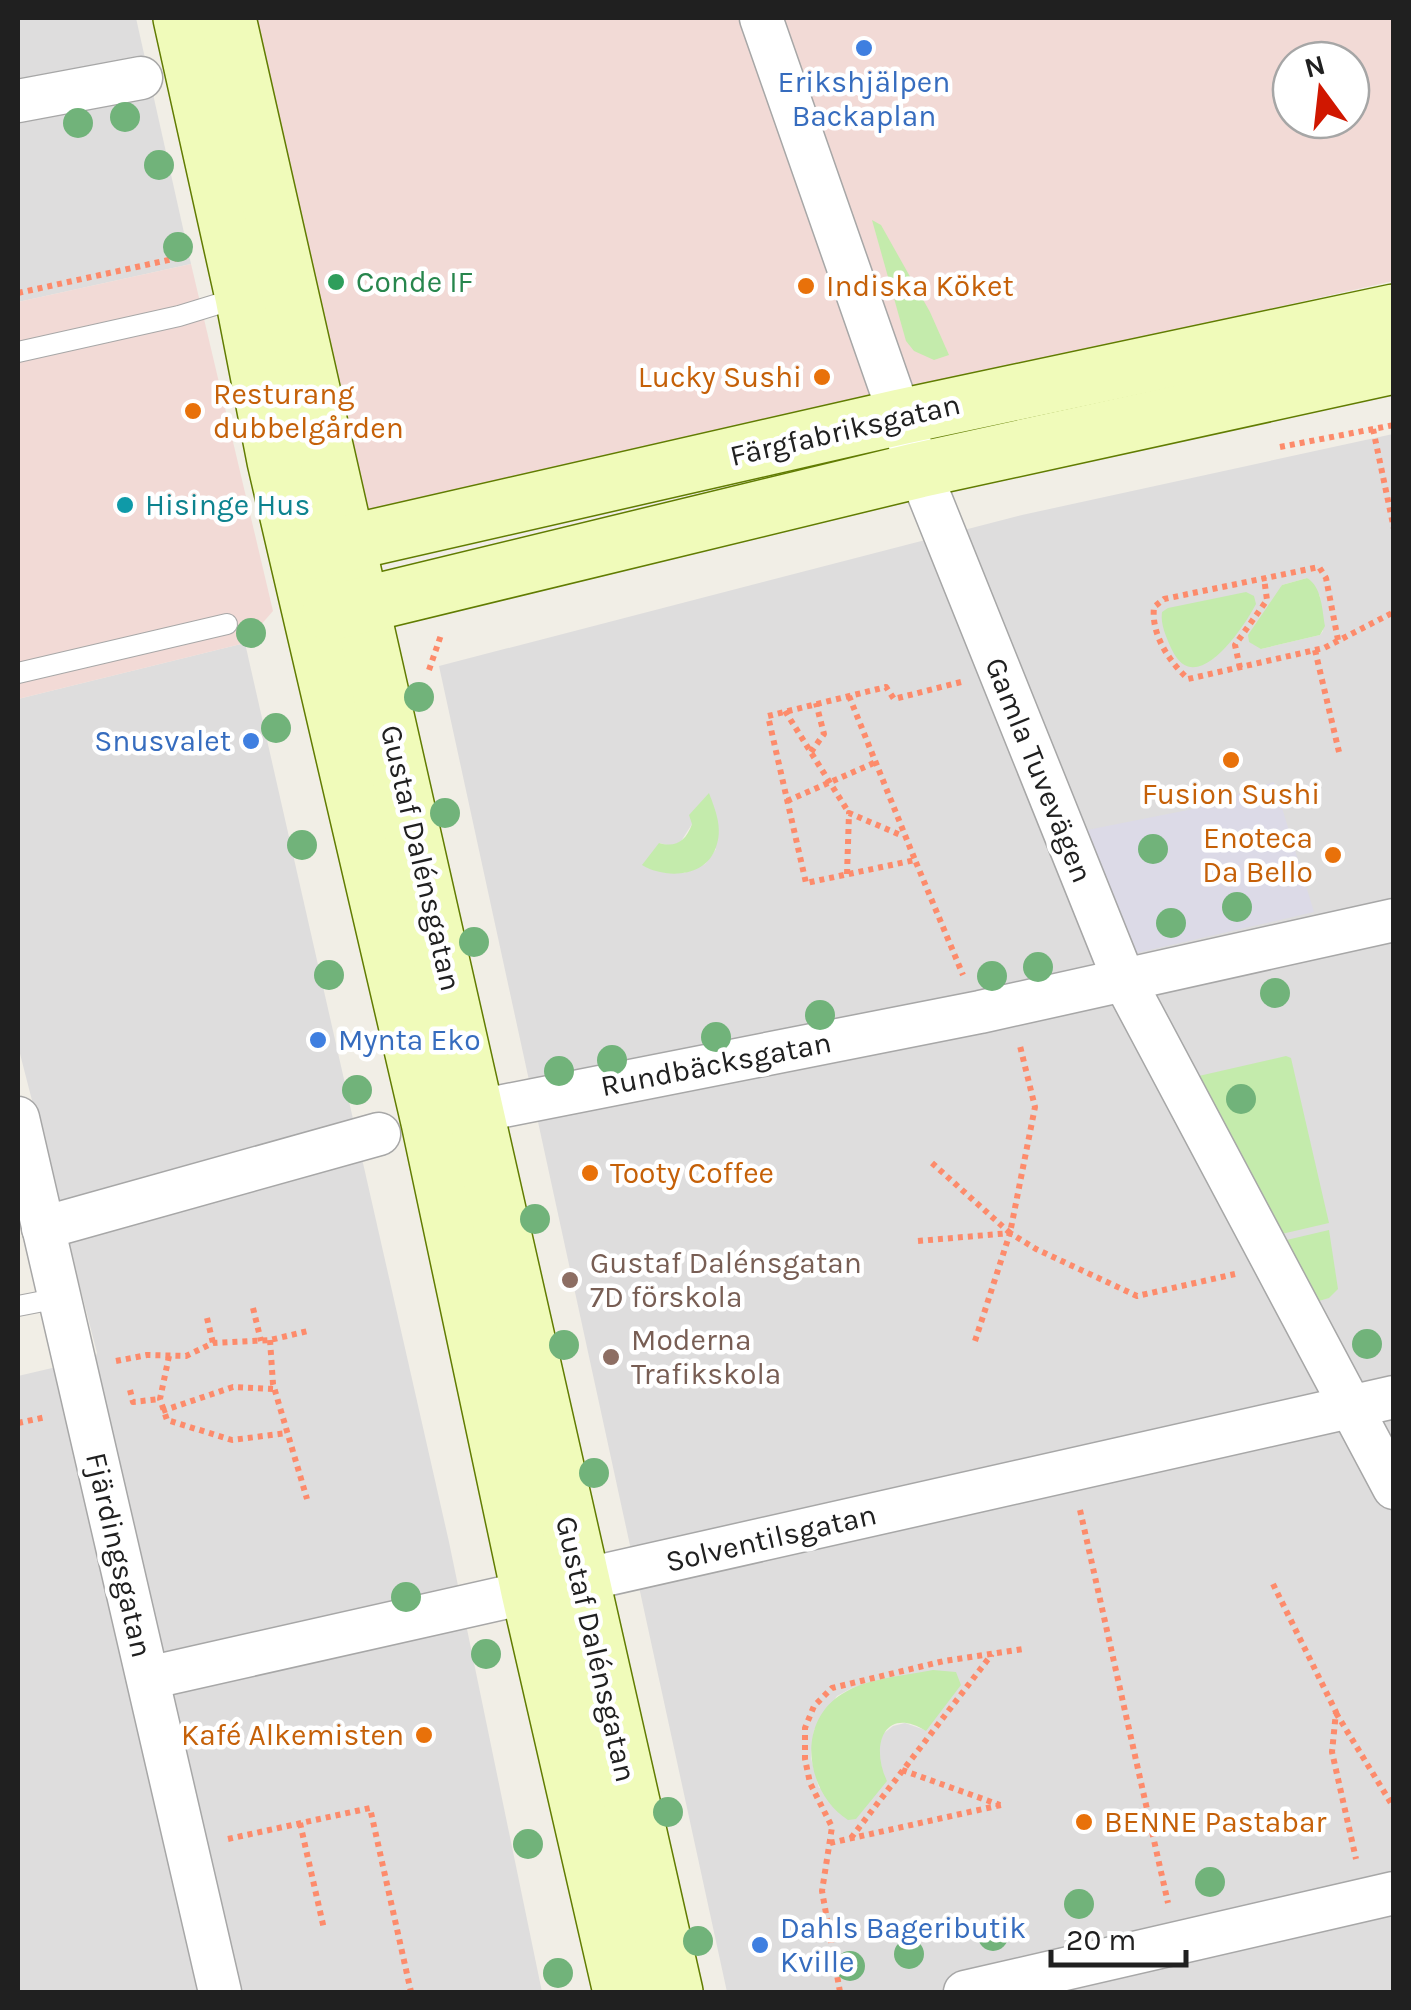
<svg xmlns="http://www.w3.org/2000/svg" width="1411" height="2010" font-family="Karla,sans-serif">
<rect width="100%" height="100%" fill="#f1eee6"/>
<!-- residential -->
<g fill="#dedddd" fill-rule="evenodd">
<polygon points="18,18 136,18 191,264 18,302"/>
<path d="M1393,434V1992H727L439,666L1022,515ZM1307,578L1320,596L1323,631L1320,635L1261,649L1282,585ZM692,824L716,849L705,864L684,873L659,843L671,846L680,843ZM896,1677L925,1730L905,1723L893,1726L883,1734L878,1748L879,1764L819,1788L811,1758L814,1730L837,1696L852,1688Z"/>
<polygon points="245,643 449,1542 542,1992 18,1992 18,1376 95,1358 97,1353 18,1046 18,699"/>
</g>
<!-- commercial -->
<g fill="#f2dad6" fill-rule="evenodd">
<path d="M241,18H1393V281L645,449L357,521ZM1291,60H1351V120H1291Z"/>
<polygon points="191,264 273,611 245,643 18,699 18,302"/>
</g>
<!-- grass -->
<g fill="#c4ebac">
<polygon points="872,220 881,225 930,312 949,355 934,360 914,351 906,341"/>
<path d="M1307,578C1322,587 1322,609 1325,626L1320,635L1261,649L1249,642L1248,635L1282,585Z"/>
<path d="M1246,592L1254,596L1256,604C1244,627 1196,700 1172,650C1167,639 1160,624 1162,612L1168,608Z"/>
<path d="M709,793C716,811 723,829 716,847C706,878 665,879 642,865L659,843C676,848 686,841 692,824L689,815Z"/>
<polygon points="1286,1056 1291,1058 1329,1223 1273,1236 1190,1078"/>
<polygon points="1329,1230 1338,1289 1329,1298 1312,1303 1278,1242"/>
<path d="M933,1670L956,1672L961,1685L926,1731C884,1705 870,1746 887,1781L856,1819L848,1820C806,1793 795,1723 842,1694C867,1678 904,1676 933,1670Z"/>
</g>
<!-- plaza -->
<polygon fill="#dcdae7" points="1274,782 1314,912 1119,957 1067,834 1198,808"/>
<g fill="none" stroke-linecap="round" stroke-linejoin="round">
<defs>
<g id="lane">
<polyline points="18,352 179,316 241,297"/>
<polyline points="18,673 227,624"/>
<polyline points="18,1306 59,1298"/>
</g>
<g id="street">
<polyline points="761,18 919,470 1124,980 1394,1488"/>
<polyline points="18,101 141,78"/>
<polyline points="478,1111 980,1012 1394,920"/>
<polyline points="18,1118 220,1992"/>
<polyline points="43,1228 379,1134"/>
<polyline points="148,1678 1394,1397"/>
<polyline points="965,1992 1394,1893"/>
</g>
<g id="secondary">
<polyline points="181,18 243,297 275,461 429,1122 529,1592 621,1992"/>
<polyline points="228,18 675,1992"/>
<polyline points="313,551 900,417 1394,312"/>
<polyline points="330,613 919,470 1394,366"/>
</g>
</defs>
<!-- lane casing -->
<use href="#lane" stroke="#a7a7a7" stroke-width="22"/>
<!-- street casing -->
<use href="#street" stroke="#a7a7a7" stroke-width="45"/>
<!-- secondary casing -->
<use href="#secondary" stroke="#617c02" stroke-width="58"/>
<!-- path -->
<g stroke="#fd8b6b" stroke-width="6" stroke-dasharray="5 5" stroke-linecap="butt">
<polyline points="18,293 182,257"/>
<polyline points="1373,429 1394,529"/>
<polyline points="1280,447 1394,425"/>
<path d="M1338,640L1326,578L1319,567L1164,599L1154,607C1151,635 1169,661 1188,679L1324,648L1394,612"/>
<polyline points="1315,650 1339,752"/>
<polyline points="1240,668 1235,645 1267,600 1264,578"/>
<polyline points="429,670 441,635"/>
<polyline points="961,682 894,699 886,687 768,716 806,883 915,860 963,975"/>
<polyline points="849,696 915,860"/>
<polyline points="785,711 849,813"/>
<polyline points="811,752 824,734 816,703"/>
<polyline points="787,801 876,762"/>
<polyline points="847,874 849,813 903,836"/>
<polyline points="932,1163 1010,1233 1035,1107 1020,1046"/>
<polyline points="918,1241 1010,1233 1036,1249 1137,1296 1235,1274"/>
<polyline points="253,1308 261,1341"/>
<polyline points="207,1318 213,1343"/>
<polyline points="270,1340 273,1384 307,1499"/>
<polyline points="975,1341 1010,1233"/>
<polyline points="169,1356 160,1399 167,1420 232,1440 287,1433"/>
<polyline points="116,1361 147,1355 186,1356 213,1343 270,1340 308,1331"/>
<polyline points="130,1390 133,1402 160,1399"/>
<polyline points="162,1411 233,1387 275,1389"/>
<polyline points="18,1423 46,1417"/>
<polyline points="1080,1510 1168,1903"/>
<polyline points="1273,1584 1336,1712 1332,1752 1356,1859"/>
<polyline points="1336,1713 1394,1808"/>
<polyline points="902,1770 1000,1805"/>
<polyline points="300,1823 324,1929"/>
<polyline points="851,1838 992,1654"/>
<polyline points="228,1839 370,1808 411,1992"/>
<polyline points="830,1843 1001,1805"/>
<polyline points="840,1992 822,1891 832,1827 810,1783 805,1759 805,1728 814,1706 832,1688 944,1661 1023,1649"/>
</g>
<!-- lane -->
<use href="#lane" stroke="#fff" stroke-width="20"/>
<!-- street -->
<use href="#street" stroke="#fff" stroke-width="42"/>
<!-- secondary -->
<use href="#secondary" stroke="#f0fbba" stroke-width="55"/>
</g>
<!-- trees -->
<g fill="#71b37a">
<circle cx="125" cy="117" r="15"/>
<circle cx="78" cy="123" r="15"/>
<circle cx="159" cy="165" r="15"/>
<circle cx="178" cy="247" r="15"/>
<circle cx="251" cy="633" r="15"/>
<circle cx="419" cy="697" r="15"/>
<circle cx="276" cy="728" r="15"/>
<circle cx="445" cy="813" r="15"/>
<circle cx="302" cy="845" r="15"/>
<circle cx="1153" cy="849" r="15"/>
<circle cx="1237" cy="907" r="15"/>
<circle cx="1171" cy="923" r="15"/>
<circle cx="474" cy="942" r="15"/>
<circle cx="1038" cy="967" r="15"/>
<circle cx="329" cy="975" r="15"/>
<circle cx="992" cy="976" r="15"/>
<circle cx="1275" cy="993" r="15"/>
<circle cx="820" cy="1015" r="15"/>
<circle cx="716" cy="1037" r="15"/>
<circle cx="612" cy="1060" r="15"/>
<circle cx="559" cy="1071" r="15"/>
<circle cx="357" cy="1090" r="15"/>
<circle cx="1241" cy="1099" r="15"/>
<circle cx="535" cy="1219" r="15"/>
<circle cx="1367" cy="1344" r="15"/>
<circle cx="564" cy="1345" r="15"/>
<circle cx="594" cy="1473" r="15"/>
<circle cx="406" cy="1597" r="15"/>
<circle cx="486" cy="1654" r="15"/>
<circle cx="668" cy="1812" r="15"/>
<circle cx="528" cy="1844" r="15"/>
<circle cx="1210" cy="1882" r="15"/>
<circle cx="1079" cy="1904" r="15"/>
<circle cx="993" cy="1936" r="15"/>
<circle cx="698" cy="1941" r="15"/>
<circle cx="909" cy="1954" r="15"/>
<circle cx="850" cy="1966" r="15"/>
<circle cx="558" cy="1973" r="15"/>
</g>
<!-- markers -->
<g fill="#3f7fe0" stroke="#fff" stroke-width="4">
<circle cx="864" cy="48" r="10"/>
<circle cx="251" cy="741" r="10"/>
<circle cx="318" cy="1040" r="10"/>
<circle cx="760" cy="1945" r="10"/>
</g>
<circle fill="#2e9e5b" stroke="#fff" stroke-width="4" cx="336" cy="282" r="10"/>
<g fill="#e8710a" stroke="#fff" stroke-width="4">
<circle cx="806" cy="286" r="10"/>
<circle cx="822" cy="377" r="10"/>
<circle cx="193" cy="411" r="10"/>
<circle cx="1231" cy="760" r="10"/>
<circle cx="1333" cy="855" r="10"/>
<circle cx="590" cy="1173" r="10"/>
<circle cx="424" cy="1735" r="10"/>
<circle cx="1084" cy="1822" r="10"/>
</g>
<circle fill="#0f9aa8" stroke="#fff" stroke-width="4" cx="125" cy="505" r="10"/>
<g fill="#8d6e63" stroke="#fff" stroke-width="4">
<circle cx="570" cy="1280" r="10"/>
<circle cx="611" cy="1357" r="10"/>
</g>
<g text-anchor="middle" stroke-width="9" stroke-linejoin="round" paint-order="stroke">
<!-- shop labels -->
<g font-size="30" fill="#366cbe" stroke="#fff" text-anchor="start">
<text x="864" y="92" text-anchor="middle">Erikshjälpen<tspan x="864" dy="34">Backaplan</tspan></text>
<text x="231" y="751" text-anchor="end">Snusvalet</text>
<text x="338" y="1050">Mynta Eko</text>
<text x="780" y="1938">Dahls Bageributik<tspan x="780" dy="34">Kville</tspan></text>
</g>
<!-- leisure labels -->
<g font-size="30" fill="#27864d" stroke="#fff" text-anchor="start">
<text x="356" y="292">Conde IF</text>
</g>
<!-- food labels -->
<g font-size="30" fill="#c56008" stroke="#fff" text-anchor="start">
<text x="826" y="296">Indiska Köket</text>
<text x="802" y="387" text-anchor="end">Lucky Sushi</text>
<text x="213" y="404">Resturang<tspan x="213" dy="34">dubbelgården</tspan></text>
<text x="1231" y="804" text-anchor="middle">Fusion Sushi</text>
<text x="1313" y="848" text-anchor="end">Enoteca<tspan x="1313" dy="34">Da Bello</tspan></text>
<text x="610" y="1183">Tooty Coffee</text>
<text x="404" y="1745" text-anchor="end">Kafé Alkemisten</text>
<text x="1104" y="1832">BENNE Pastabar</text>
</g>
<!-- street labels -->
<g font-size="30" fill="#202020" stroke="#fff">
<text transform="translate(845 430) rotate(-13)" y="10">Färgfabriksgatan</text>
<text transform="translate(1039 770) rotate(68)" y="10">Gamla Tuvevägen</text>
<text transform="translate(421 858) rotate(77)" y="10">Gustaf Dalénsgatan</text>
<text transform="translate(716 1064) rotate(-11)" y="10">Rundbäcksgatan</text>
<text transform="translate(771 1538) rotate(-13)" y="10">Solventilsgatan</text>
<text transform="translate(119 1555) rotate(77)" y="10">Fjärdingsgatan</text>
<text transform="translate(596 1649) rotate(77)" y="10">Gustaf Dalénsgatan</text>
</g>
<!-- culture labels -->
<g font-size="30" fill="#0d838f" stroke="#fff" text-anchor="start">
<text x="145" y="515">Hisinge Hus</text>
</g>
<!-- education labels -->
<g font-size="30" fill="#785e54" stroke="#fff" text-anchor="start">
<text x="590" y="1273">Gustaf Dalénsgatan<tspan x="590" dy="34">7D förskola</tspan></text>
<text x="631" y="1350">Moderna<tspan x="631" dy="34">Trafikskola</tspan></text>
</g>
</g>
<!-- border -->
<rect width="1411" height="2010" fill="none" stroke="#202020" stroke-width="40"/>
<!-- north arrow -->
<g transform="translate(1321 90) rotate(345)"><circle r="48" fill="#ffffff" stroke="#a6a6a6" stroke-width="2.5"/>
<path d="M0-8L18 38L0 25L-18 38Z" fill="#d01700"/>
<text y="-15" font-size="28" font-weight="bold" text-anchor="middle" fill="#202020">N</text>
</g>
<!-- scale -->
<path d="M1051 1950v15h135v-15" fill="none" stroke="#202020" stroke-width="5"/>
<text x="1066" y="1950" font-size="30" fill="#202020" stroke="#ffffff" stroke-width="8" paint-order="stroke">20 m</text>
</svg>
